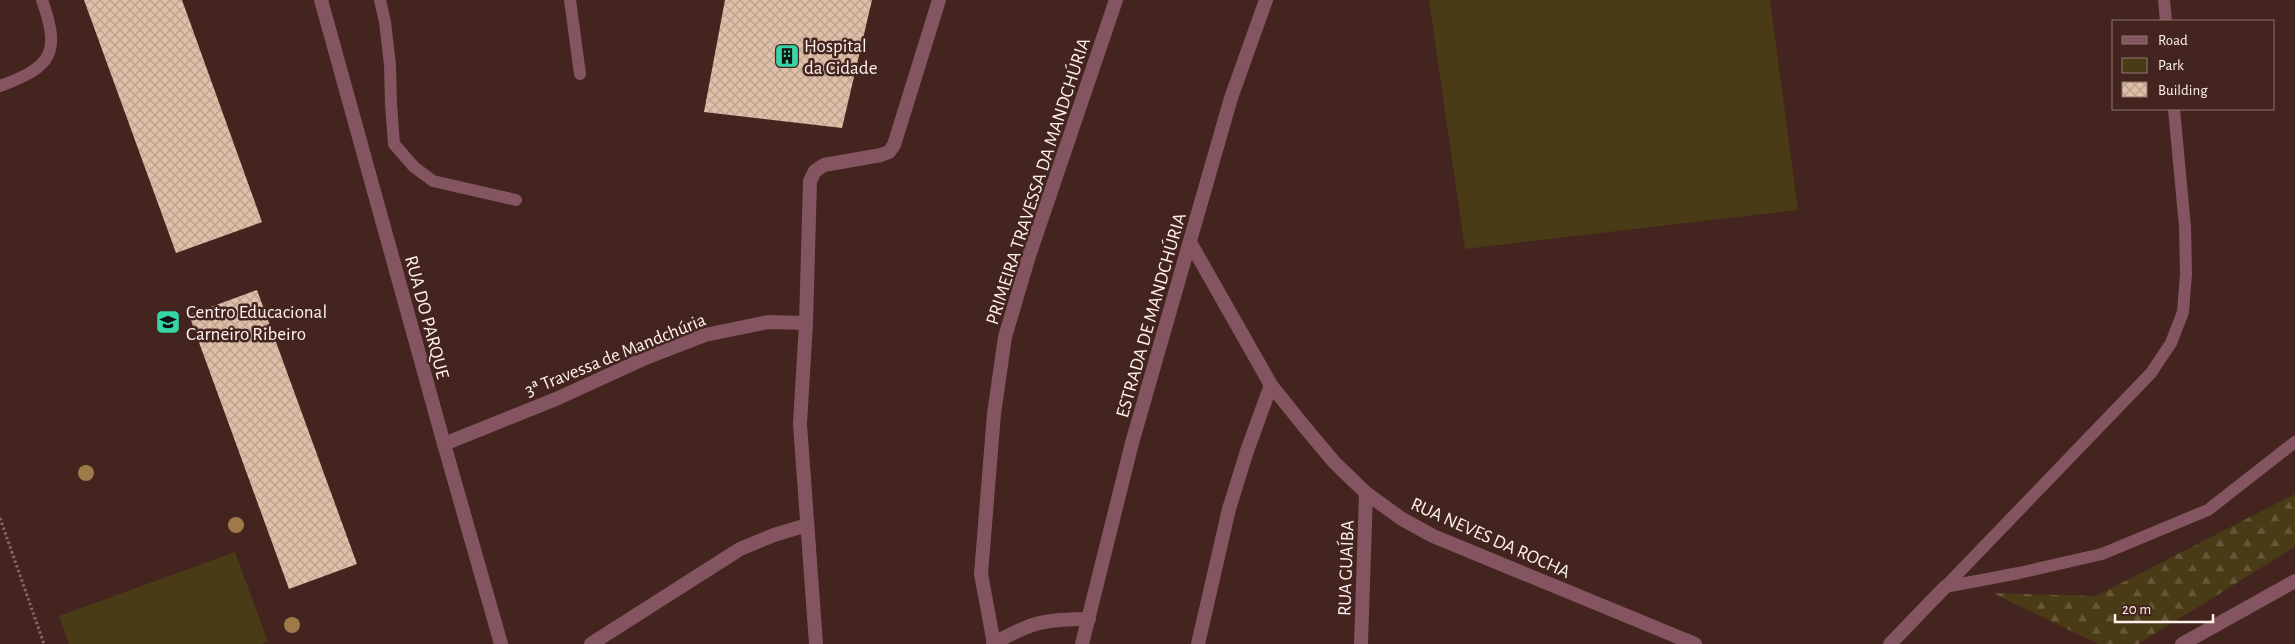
<svg xmlns="http://www.w3.org/2000/svg" width="2295" height="644" font-family="'Alegreya Sans',sans-serif">
<defs>
<pattern id="forest-firs" width="22" height="20" patternUnits="userSpaceOnUse" patternTransform="scale(1.25)"><rect width="22" height="20" fill="#4a3b17"/><path d="M5 1l3.5 6h-7zM16 11l3.5 6h-7z" fill="#655839"/></pattern>
<pattern id="building-cross-hatch" width="8" height="8" patternUnits="userSpaceOnUse" patternTransform="scale(1.25)"><rect width="8" height="8" fill="#dfbfa7"/><path d="M0 0l8 8M0 8l8-8" fill="none" stroke="#baa18f"/></pattern>
</defs>
<rect width="100%" height="100%" fill="#43241e"/>
<!-- green -->
<g fill="#4a3b17">
<polygon points="1429,0 1770,0 1798,210 1465,249"/>
<polygon points="235,552 268,642 261,644 69,644 59,616"/>
</g>
<!-- forest -->
<polygon fill="url(#forest-firs)" points="2295,494 2295,547 2138,644 2098,644 1993,593 2096,596"/>
<!-- building -->
<g fill="url(#building-cross-hatch)">
<polygon points="84,0 182,0 262,222 176,253"/>
<polygon points="725,0 872,0 842,128 704,112"/>
<polygon points="257,290 357,564 289,589 189,315"/>
</g>
<g fill="none" stroke-linecap="round" stroke-linejoin="round">
<!-- path -->
<polyline stroke="#816862" stroke-width="3" stroke-dasharray="2.5 2.5" stroke-linecap="butt" points="0,518 44,644"/>
<!-- service -->
<g stroke="#845560" stroke-width="12">
<polyline points="380,0 385,22 390,65 391,104 394,144 414,167 433,181 516,200"/>
<polyline points="570,0 580,74"/>
<polyline points="2164,0 2166,21"/>
<path d="M0,86C52,67 61,53 42,0"/>
<polyline points="1945,587 2151,373 2171,343 2183,312 2186,274 2185,227 2174,109"/>
<polyline points="1945,587 2019,573 2102,554 2208,510 2295,442"/>
</g>
<!-- minor -->
<g stroke="#845560" stroke-width="14">
<polyline points="321,0 444,444 501,644"/>
<polyline points="1191,244 1271,385 1303,425 1334,462 1366,493 1402,519 1433,536 1695,644"/>
<polyline points="444,444 556,399 648,357 705,335 768,322 806,323"/>
<polyline points="591,644 740,549 774,535 807,525"/>
<polyline points="816,644 800,424 806,323 810,181 815,171 824,165 881,155 889,152 894,145 939,0"/>
<path d="M993,644C1031,622 1045,619 1089,619"/>
<polyline points="994,644 981,574 994,414 1005,337 1029,256 1116,0"/>
<polyline points="1082,644 1132,443 1231,98 1266,0"/>
<polyline points="1198,644 1229,509 1247,451 1271,385"/>
<polyline points="1361,644 1366,493"/>
<polyline points="1890,644 1945,587"/>
<polyline points="2182,644 2295,581"/>
</g>
</g>
<!-- trees -->
<g fill="#9d7a48">
<circle cx="86" cy="473" r="8"/>
<circle cx="236" cy="525" r="8"/>
<circle cx="292" cy="625" r="8"/>
</g>
<!-- icons -->
<defs>
<symbol id="building-square" viewBox="-11 -11 22 22"><rect x="-9" y="-9" width="18" height="18" rx="4" fill="#37d4a6" stroke="#43241e"/><path d="M-4-6H4V6H1V3H-1V6H-4ZM-2.5-4.3h1.7v1.8h-1.7ZM.8-4.3h1.7v1.8H.8ZM-2.5-1h1.7V.8h-1.7ZM.8-1h1.7V.8H.8Z" fill="#111"/></symbol>
<symbol id="school-square" viewBox="-11 -11 22 22"><rect x="-9" y="-9" width="18" height="18" rx="4" fill="#37d4a6" stroke="#43241e"/><path d="M0-5L7-2L0 1L-7-2ZM-4 1L0 2.5L4 1V4Q0 6-4 4Z" fill="#111"/></symbol>
</defs>
<g fill-rule="evenodd">
<use href="#building-square" x="773" y="42" width="28" height="28"/>
<use href="#school-square" x="154" y="308" width="28" height="28"/>
</g>
<g text-anchor="middle" stroke-width="5" stroke-linejoin="round" paint-order="stroke">
<!-- poi labels -->
<g font-size="19" fill="#fef1ee" stroke="#43241e" text-anchor="start">
<text x="804" y="52">Hospital<tspan x="804" dy="22">da Cidade</tspan></text>
<text x="186" y="318">Centro Educacional<tspan x="186" dy="22">Carneiro Ribeiro</tspan></text>
</g>
<!-- street labels -->
<g font-size="19" fill="#fef1ee" stroke="#43241e">
<text transform="translate(1037 181) rotate(-72)" y="7">PRIMEIRA TRAVESSA DA MANDCHÚRIA</text>
<text transform="translate(1150 315) rotate(-74)" y="7">ESTRADA DE MANDCHÚRIA</text>
<text transform="translate(428 317) rotate(75)" y="7">RUA DO PARQUE</text>
<text transform="translate(615 354) rotate(-22)" y="7">3ª Travessa de Mandchúria</text>
<text transform="translate(1491 537) rotate(24)" y="7">RUA NEVES DA ROCHA</text>
<text transform="translate(1345 568) rotate(-88)" y="7">RUA GUAÍBA</text>
</g>
</g>
<!-- legend -->
<rect x="2112" y="20" width="162" height="90" fill="#43241e" stroke="#8e7671"/>
<rect x="2122" y="36" width="25" height="8" fill="#845560" stroke="#8e7671"/>
<text x="2158" y="45" font-size="15" fill="#fef1ee">Road</text>
<rect x="2122" y="58" width="25" height="15" fill="#4a3b17" stroke="#8e7671"/>
<text x="2158" y="70" font-size="15" fill="#fef1ee">Park</text>
<rect x="2122" y="82" width="25" height="15" fill="url(#building-cross-hatch)" stroke="#8e7671"/>
<text x="2158" y="95" font-size="15" fill="#fef1ee">Building</text>
<!-- scale -->
<path d="M2115 614v8h98v-8" fill="none" stroke="#fef1ee" stroke-width="2.5"/>
<text x="2122" y="614" font-size="15" fill="#fef1ee" stroke="#43241e" stroke-width="4" paint-order="stroke">20 m</text>
</svg>
